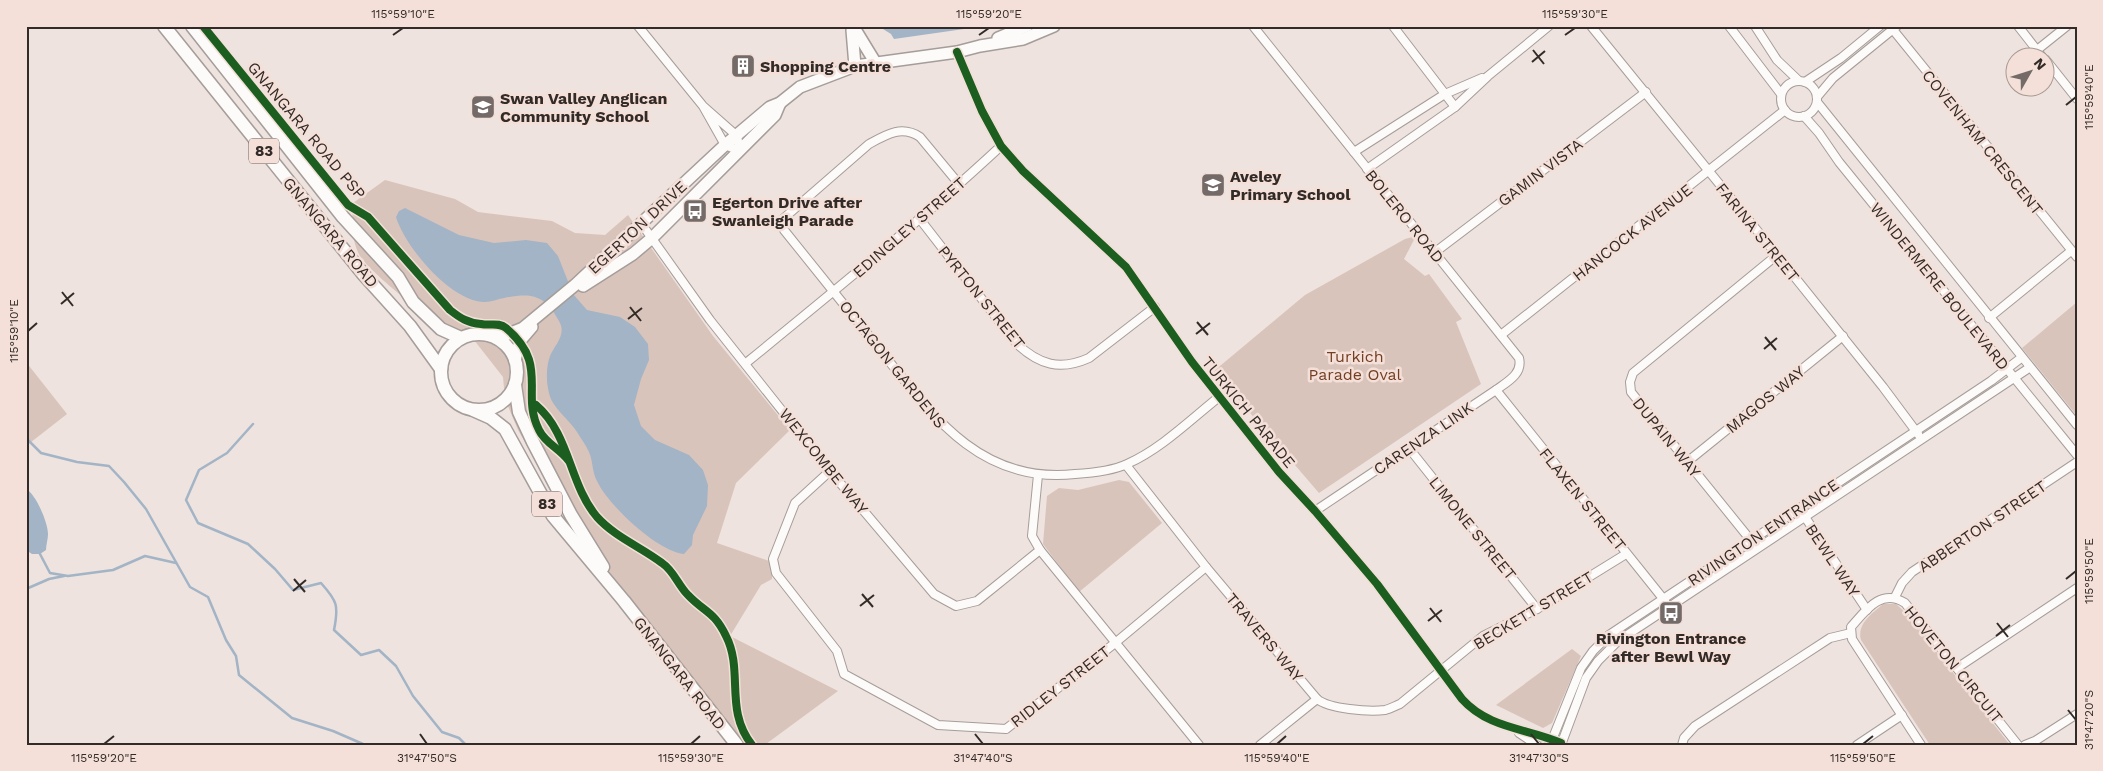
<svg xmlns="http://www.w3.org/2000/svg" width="2103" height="771" font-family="'Work Sans',sans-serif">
<rect width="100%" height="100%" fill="#eee3de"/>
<!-- green -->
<g fill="#d9c4bb">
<path d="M385,180L455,199L478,212L552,221L575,233L605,235L628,215L713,336L790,430L736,483L717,543L772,562V579L761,585L730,636L838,691L766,744L741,741L610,578L569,519L518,430L505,399L503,377L474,340C471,339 466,339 463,338C444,332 371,274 360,256C351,241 352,220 353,203Z"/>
<polygon points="1416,236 1404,259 1425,276 1429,274 1462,319 1456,322 1481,384 1319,493 1214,371 1305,295 1405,239"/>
<polygon points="2077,302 2077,416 2022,348"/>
<polygon points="26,362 67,414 26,446"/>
<polygon points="1119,480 1129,482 1162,523 1079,592 1043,544 1047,496 1059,488 1078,490"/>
<path d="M1883,604H1896L1906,613L2010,745H1930L1861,640C1857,623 1872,614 1883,604Z"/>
<polygon points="1572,649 1581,656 1552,723 1543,728 1496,705"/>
</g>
<!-- water -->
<g fill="#a2b4c6">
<polygon points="883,26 971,26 964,29 894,39 891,34 883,29"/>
<path d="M405,208L459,235L494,243L526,240L547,243L558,256L573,294L587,310L620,317L635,327L648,344L649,360L641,379L634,405L641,426L655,440L689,455L703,470L708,485L707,506L693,535L692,545L684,554C658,552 608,505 597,481C592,472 593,461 589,452C586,445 581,439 577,432C570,420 552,408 549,393C546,381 546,367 550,356C555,344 567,335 559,321C545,295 532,292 504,298C498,299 491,302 485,302C451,302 405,247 396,217L399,211Z"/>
<path d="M26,489C36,494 48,523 48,534C48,539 46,545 46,550L40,554H32L29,552V541L26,539Z"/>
</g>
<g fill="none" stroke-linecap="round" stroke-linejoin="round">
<!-- stream -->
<g stroke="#a2b4c6" stroke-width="2.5">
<path d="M253,424L227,453L199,470L186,500L198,523L248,544L275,569L293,590L321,583C337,601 339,605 334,630L361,655L379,650L396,666L413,696L442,732L459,738L466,745"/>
<polyline points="26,438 41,453 77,462 109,466 124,482 146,509 190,587 208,597 226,640 236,656 239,675 292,718 333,731 363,744 372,745"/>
<polyline points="40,554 50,573 68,576 113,570 145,556 176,563"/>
<polyline points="26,589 49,579 64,576"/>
</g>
<defs>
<g id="street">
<polyline points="638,26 703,106 737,136 740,151 725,145 703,106"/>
<path d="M1253,26L1519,358C1523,374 1507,382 1496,390L1315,511"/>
<polyline points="1393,26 1455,107"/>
<polyline points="1591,26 1777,255 1883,387 1918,434"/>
<polyline points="1729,26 1781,94"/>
<polyline points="1755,26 1777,60 1798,80"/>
<polyline points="1890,26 2077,257"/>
<polyline points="2018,26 2043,58"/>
<polyline points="2037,50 2067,26"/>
<path d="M957,52L982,111L1001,146L1023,171L1126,267L1192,362L1279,472L1315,511L1377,584L1462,699C1489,729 1527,728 1561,743"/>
<polyline points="2046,60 2077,99"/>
<circle cx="1799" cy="99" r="18"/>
<polyline points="1805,82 1841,58 1880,26"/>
<polyline points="1817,97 1833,78 1897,26"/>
<polyline points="1817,102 2077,425"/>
<polyline points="1804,116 1819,133 1839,162 2077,455"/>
<polyline points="1354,152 1445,94 1482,78"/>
<polyline points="1367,169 1455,107 1488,76 1549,26"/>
<path d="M959,184L920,137C902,125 887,134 869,144L784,218L781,223L784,230C814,267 844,305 874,342C928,410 977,485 1075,474C1092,473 1112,471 1127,464C1161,449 1190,420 1219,397"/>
<path d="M919,218L1016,343C1039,365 1060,371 1089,358L1155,307"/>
<polyline points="641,223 710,320 830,471 934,594 956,606 977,601 1040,550"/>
<polyline points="1434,253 1646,92"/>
<polyline points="1989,318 2071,251"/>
<polyline points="1501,335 1785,110"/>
<path d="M746,363C832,293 919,222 1001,146"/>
<polyline points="1496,390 1665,601"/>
<polyline points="1408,447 1537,609"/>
<polyline points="1687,462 1843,336"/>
<path d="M1126,465L1206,567L1317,699C1329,709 1369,712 1385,710C1390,709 1395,706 1400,704L1483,636L1537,609L1626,554"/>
<polyline points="830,471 795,503 773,559 776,573 837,651 844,674 938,725 1006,729 1115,643 1206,567"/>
<polyline points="1038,475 1032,536 1040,550 1199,745"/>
<polyline points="1803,514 1867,610"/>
<polyline points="1753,543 1631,392 1630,382 1633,373 1777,255"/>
<polyline points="1895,597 1902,583 1912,572 2077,462"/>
<polyline points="1957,668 2077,588"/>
<polyline points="1519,733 1537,745"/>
<polyline points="1260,745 1317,699"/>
<polyline points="1550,745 1581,668 1593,651 1609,635 1991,381 2021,358"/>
<polyline points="1561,745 1586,678 1598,661 1618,641 2029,368"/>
<polyline points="1682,745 1684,738 1695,726 1830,638 1851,633"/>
<polyline points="1857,745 1902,715"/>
<path d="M1921,745L1852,639L1851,627C1866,610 1881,588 1905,603L2018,745"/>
<polyline points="2025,745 2035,741 2077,714"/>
</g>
<g id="secondary">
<polyline points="853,26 875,62"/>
<polyline points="852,30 855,66"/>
<polyline points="998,38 1027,26"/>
<polyline points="583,286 633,254 652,238 775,115 780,103"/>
<polyline points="487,335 506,335 523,328 575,285 725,145 770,107 780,103 800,87 855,66 957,52 980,46 1023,39 1054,26"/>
<polyline points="515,360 520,341 532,327"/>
</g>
<g id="primary">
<polyline points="164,26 364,275 410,326 441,369"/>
<polyline points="192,26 343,217 398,277 413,302 441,329 461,338"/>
<circle cx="479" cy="372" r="38"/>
<polyline points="515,385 519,412 533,442 571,515 603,567"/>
<polyline points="473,410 491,418 505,429 553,516 624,601 737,745"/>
</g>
</defs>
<!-- street casing -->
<use href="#street" stroke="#a59d99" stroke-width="10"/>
<!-- secondary casing -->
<use href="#secondary" stroke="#a59d99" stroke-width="14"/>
<!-- primary casing -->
<use href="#primary" stroke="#a59d99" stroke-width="15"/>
<!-- street -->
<use href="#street" stroke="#fcfbfa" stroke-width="8"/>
<!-- secondary -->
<use href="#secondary" stroke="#fcfbfa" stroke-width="11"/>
<!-- primary -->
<use href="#primary" stroke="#fcfbfa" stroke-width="12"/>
<defs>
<g id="cycleway">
<path d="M203,26L348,205L368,217L450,310C460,318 468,323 481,324C490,326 499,322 506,328C550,365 520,393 539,430C545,443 560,449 568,460"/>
<path d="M957,52L982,111L1001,146L1023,171L1126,267L1192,362L1279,472L1315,511L1377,584L1462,699C1489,729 1527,728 1561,743"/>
<path d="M536,405C570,434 569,484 597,517C615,537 641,547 662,563C674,571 678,585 688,595C704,612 714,611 726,636C744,671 724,710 752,745"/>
</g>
</defs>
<!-- cycleway casing -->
<use href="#cycleway" stroke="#f4e0d8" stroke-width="11"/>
<!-- cycleway -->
<use href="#cycleway" stroke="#1b5e20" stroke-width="8"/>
</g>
<!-- ticks -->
<path fill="none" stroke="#332b28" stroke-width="2" d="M393,35L403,28M979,35L989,28M1565,35L1575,28M1533,50L1544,64M1532,62L1545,51M2066,105L2076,97M62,292L73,306M61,304L74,293M630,307L641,321M628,319L642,308M1197,322L1208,335M28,331L37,323M1196,334L1210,323M1765,337L1776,350M1764,349L1777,338M294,579L305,592M2066,579L2076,571M293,591L306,580M862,594L873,607M860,606L874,595M1430,608L1441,622M1428,621L1442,610M1997,623L2008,637M1996,636L2010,625M2068,710L2076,720M420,734L427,744M975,734L983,744M1531,734L1539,744M104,744L114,736M691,744L700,736M1277,744L1286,736M1863,744L1873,736"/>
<!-- icons -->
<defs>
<symbol id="building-square" viewBox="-11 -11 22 22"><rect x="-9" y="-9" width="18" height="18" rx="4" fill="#746b68" stroke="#f4e0d8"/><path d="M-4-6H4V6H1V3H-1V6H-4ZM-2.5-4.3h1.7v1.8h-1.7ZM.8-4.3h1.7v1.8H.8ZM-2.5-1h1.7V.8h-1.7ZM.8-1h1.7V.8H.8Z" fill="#fff"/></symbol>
<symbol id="school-square" viewBox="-11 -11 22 22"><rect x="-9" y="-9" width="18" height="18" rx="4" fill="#746b68" stroke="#f4e0d8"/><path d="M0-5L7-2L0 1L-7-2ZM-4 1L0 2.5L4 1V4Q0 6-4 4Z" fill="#fff"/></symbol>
<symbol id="bus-square" viewBox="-11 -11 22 22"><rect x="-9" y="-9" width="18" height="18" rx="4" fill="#746b68" stroke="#f4e0d8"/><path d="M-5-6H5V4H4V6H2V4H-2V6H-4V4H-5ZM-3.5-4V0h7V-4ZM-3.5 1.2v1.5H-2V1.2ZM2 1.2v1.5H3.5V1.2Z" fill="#fff"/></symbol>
</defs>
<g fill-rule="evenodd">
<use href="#building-square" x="729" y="52" width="28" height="28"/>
<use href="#school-square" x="469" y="93" width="28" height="28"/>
<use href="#school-square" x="1199" y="171" width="28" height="28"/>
<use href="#bus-square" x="681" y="197" width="28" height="28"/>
<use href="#bus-square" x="1657" y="599" width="28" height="28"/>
</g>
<g text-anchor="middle" stroke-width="5" stroke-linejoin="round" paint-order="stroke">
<!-- shield labels -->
<g fill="#f4e0d8" stroke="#6d615d" stroke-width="1">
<rect x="249" y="138.5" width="30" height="25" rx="4"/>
<rect x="532" y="491.5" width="30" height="25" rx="4"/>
</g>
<g font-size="15" font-weight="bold" fill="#332b28">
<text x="264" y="156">83</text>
<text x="547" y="509">83</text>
</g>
<!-- poi labels -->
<g font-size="16" font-weight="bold" fill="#332b28" stroke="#f4e0d8" text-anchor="start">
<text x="760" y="72">Shopping Centre</text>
<text x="500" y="104">Swan Valley Anglican<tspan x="500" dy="18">Community School</tspan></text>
<text x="1230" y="182">Aveley<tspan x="1230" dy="18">Primary School</tspan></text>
<text x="712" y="208">Egerton Drive after<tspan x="712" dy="18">Swanleigh Parade</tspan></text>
<text x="1671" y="644" text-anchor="middle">Rivington Entrance<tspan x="1671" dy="18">after Bewl Way</tspan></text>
</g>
<!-- street labels -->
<g font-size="16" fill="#332b28" stroke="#f4e0d8">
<text transform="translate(307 130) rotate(50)" y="6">GNANGARA ROAD PSP</text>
<text transform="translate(1983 142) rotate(51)" y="6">COVENHAM CRESCENT</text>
<text transform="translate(1540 172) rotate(-37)" y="6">GAMIN VISTA</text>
<text transform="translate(1405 216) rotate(51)" y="6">BOLERO ROAD</text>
<text transform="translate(637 227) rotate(-43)" y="6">EGERTON DRIVE</text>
<text transform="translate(909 227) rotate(-41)" y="6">EDINGLEY STREET</text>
<text transform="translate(331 232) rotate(50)" y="6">GNANGARA ROAD</text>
<text transform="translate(1632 232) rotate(-38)" y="6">HANCOCK AVENUE</text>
<text transform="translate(1758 232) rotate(51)" y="6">FARINA STREET</text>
<text transform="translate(1940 286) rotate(51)" y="6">WINDERMERE BOULEVARD</text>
<text transform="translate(982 297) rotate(51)" y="6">PYRTON STREET</text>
<text transform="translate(893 364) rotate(51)" y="6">OCTAGON GARDENS</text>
<text transform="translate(1765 399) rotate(-39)" y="6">MAGOS WAY</text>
<text transform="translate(1249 412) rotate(51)" y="6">TURKICH PARADE</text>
<text transform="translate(1667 437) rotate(51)" y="6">DUPAIN WAY</text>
<text transform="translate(1423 438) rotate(-34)" y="6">CARENZA LINK</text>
<text transform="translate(824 461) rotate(51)" y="6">WEXCOMBE WAY</text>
<text transform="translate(1583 499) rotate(51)" y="6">FLAXEN STREET</text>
<text transform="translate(1982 526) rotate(-34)" y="6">ABBERTON STREET</text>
<text transform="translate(1473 528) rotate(51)" y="6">LIMONE STREET</text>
<text transform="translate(1763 532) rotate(-34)" y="6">RIVINGTON ENTRANCE</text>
<text transform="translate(1833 560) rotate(56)" y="6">BEWL WAY</text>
<text transform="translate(1533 610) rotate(-31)" y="6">BECKETT STREET</text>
<text transform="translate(1265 637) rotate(50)" y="6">TRAVERS WAY</text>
<text transform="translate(1954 664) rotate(51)" y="6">HOVETON CIRCUIT</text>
<text transform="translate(680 673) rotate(52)" y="6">GNANGARA ROAD</text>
<text transform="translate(1060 686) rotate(-38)" y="6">RIDLEY STREET</text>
</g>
<!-- park labels -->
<g font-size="16" fill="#733f24" stroke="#f4e0d8">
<text x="1355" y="362">Turkich<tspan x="1355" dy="18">Parade Oval</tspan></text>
</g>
</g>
<!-- border -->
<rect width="2103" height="771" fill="none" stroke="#f4e0d8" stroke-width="55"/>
<!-- north arrow -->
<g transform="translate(2030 72) rotate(51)"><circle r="24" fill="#f4e0d8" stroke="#a79892"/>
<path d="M0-4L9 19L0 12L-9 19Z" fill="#746b68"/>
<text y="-8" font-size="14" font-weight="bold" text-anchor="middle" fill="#332b28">N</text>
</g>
<rect x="28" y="28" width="2048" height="716" fill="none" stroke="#332b28" stroke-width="2"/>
<g font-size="12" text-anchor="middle" fill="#332b28">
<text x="403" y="18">115°59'10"E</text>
<text x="989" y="18">115°59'20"E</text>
<text x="1575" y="18">115°59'30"E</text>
<text transform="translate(2089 97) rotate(-90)" y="4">115°59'40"E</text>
<text transform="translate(14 331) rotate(-90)" y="4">115°59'10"E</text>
<text transform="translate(2089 571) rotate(-90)" y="4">115°59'50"E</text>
<text transform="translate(2089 720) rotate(-90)" y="4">31°47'20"S</text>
<text x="104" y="762">115°59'20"E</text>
<text x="427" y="762">31°47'50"S</text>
<text x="691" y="762">115°59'30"E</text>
<text x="983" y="762">31°47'40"S</text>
<text x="1277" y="762">115°59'40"E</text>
<text x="1539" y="762">31°47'30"S</text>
<text x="1863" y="762">115°59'50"E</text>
</g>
</svg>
